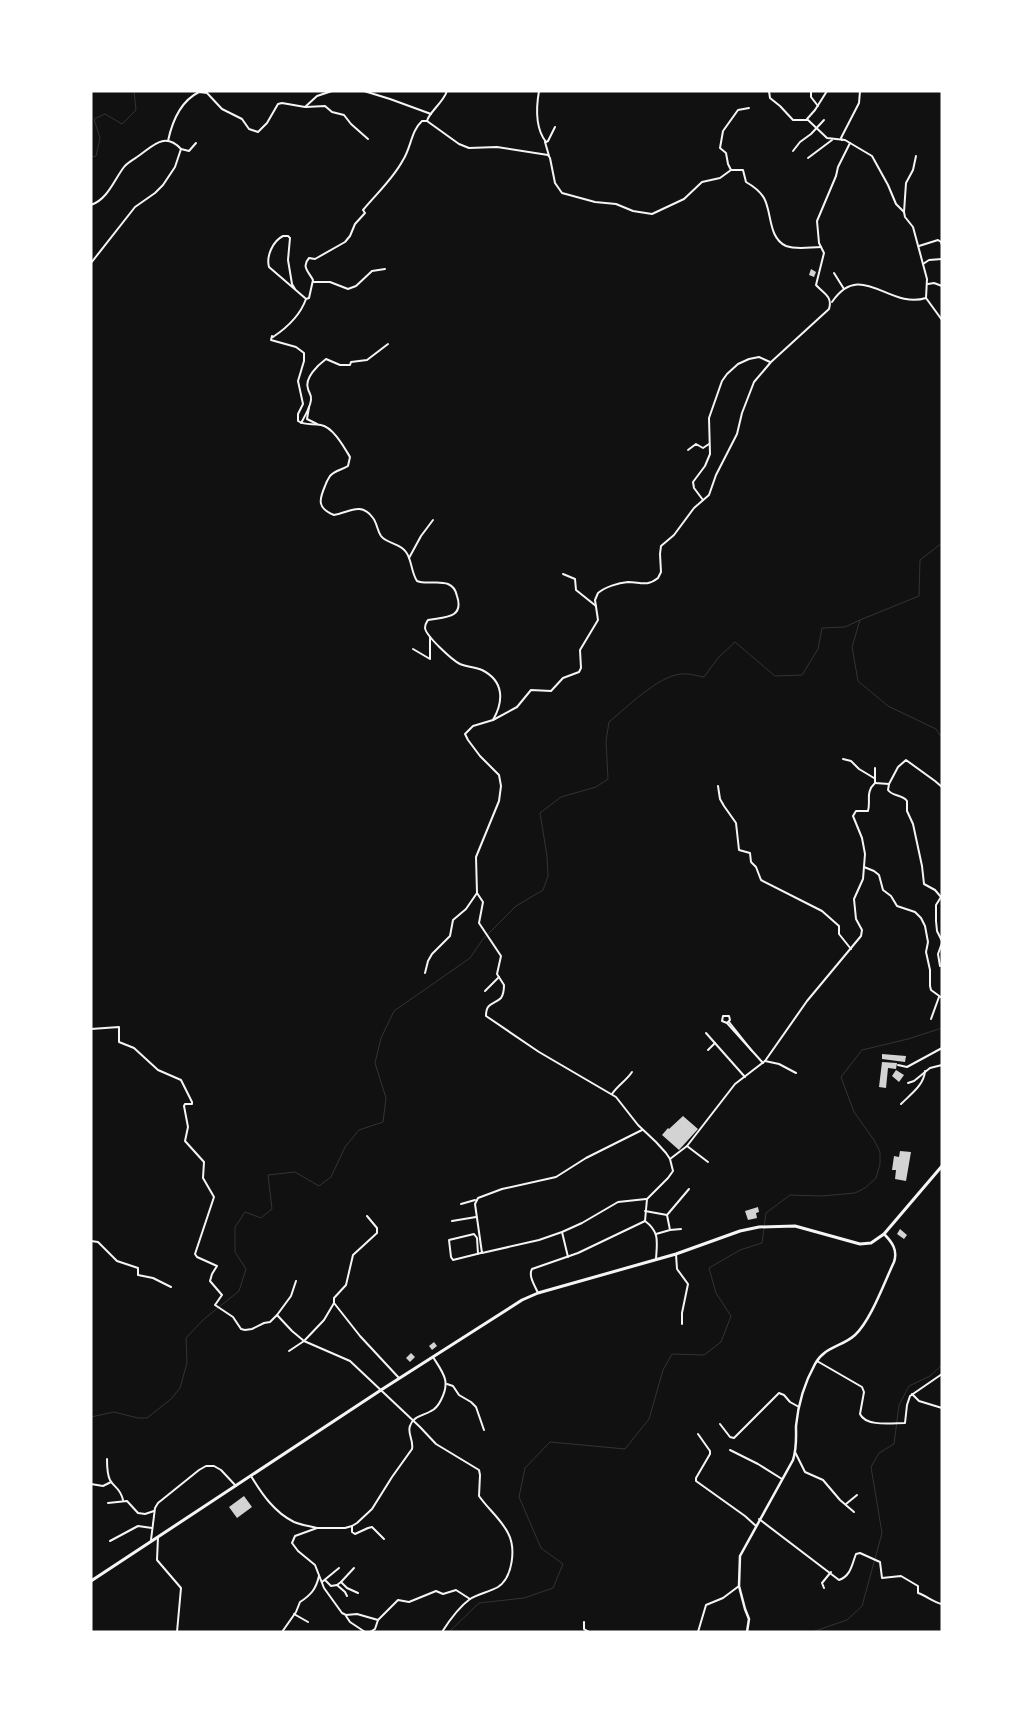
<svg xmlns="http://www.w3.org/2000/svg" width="1033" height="1723" font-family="'Times New Roman',serif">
<rect width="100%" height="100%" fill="#111"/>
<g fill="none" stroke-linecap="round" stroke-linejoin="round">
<!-- stream -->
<g stroke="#333" stroke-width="1">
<polyline points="91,157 96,156 100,138 94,119 105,114 122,124 136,110 134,91"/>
<polyline points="942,543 920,560 919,596 860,620 852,647 858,681 888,706 936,729 942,738"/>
<path d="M91,1417L114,1412L138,1418H147L171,1399L180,1388L187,1363L186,1338L204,1319L239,1291L246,1269L235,1252V1227L245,1212L261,1218L272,1209L268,1175L295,1172L319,1186L331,1177L345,1147L359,1130L383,1122L386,1098L375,1063L381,1038L394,1011L470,958L483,939L516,906L543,890L548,876L547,856L540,813L561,797L596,787L608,779L606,741L609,722C626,708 658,676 681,674C688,673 697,676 704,677L718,658L735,642L775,676L802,675L818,649L822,628L845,627L860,620"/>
<polyline points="449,1632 479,1603 524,1598 553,1588 563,1564 541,1548 519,1497 525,1468 550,1442 625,1449 649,1419 663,1370 672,1354 704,1355 721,1342 731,1316 716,1293 709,1268 740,1250 762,1243 766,1213 790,1195 822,1196 855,1193 865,1188 876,1178 880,1164 880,1152 874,1140 854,1112 841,1077 862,1050 908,1039 942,1028"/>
<polyline points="812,1632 847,1620 862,1606 882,1533 871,1467 879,1453 894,1444 899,1405 909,1386 930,1376 942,1365"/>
</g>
</g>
<!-- building -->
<g fill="#d3d3d3">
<polygon points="811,269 816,272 814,277 809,275"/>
<polygon points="882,1054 906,1056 905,1062 882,1059"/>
<polygon points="882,1062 897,1063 896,1069 888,1068 886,1088 879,1087"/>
<polygon points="896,1070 904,1075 899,1082 892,1076"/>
<polygon points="683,1116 698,1129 679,1150 662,1135 668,1128 669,1129"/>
<polygon points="900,1151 911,1152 906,1181 895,1179 896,1170 892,1170 894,1156 899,1157"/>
<polygon points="758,1207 759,1212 756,1213 757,1218 748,1220 745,1211"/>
<polygon points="900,1229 907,1235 904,1239 897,1234"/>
<polygon points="434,1342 437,1346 432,1350 429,1346"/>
<polygon points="411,1353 415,1357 410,1362 406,1358"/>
<polygon points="244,1496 252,1507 237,1518 229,1507"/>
</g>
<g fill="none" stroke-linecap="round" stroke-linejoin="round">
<!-- minor -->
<g stroke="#f5f5f5" stroke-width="2">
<polyline points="364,91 390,99 431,114"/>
<path d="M447,91C443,103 429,112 427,121H422C411,131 411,148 403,160C393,179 377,193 363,210L365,213L355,224L350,236L345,242L315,259L309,258C301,267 309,272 313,280L309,298L306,299C300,316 288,327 273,337L272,336L271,340L296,347L304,353V361L298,381L303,404L298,414V421C306,426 312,423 321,425C333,427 344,447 350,457L348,466C342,470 335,470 330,476C328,479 326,483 325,486C319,500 317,508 334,515C348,513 361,501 373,518C377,523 377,530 381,536C387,544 400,543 406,552C412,560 411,572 417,581C427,585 438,580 448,584C453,586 456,591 457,596C465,620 441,617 428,620C426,623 425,624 425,628C426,636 452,660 460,664C467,667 475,667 482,670C504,681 504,701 493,720"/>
<path d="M539,91C536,108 535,128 546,142L548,141L555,127"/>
<polyline points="769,91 770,98 780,106 793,120 808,120 827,138 845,140 872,156 888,185 896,204 904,212 905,217 913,227 927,279 926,298 942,320"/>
<polyline points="811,91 811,97 818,106"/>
<polyline points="306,107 325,106 332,112 344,115 351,124 368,139"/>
<polyline points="807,119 815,110 827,91"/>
<path d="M427,121L459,144L469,148L497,147L548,155L550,158L555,183L562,193L595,202L616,204L633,211L652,214L684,199L702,182L720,178L731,170H743L746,182C753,186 760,191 764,198C772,212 768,238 786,246C797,250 810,247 821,247"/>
<polyline points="842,140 841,138 859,103 860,91"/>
<path d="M168,141C172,122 181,101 199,92L207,93L222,109L242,119L249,129L258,132L267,123L278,104L282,103L305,107L317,96L332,91"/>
<polyline points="545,142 549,156"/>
<polyline points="181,149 189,151 196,143"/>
<polyline points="793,151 800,142 811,134 824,120"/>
<polyline points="808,158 832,140"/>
<polyline points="731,170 728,164 726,153 720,148 723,131 738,110 749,108"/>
<path d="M91,205C108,199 114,180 124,167C128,162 133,160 137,157C152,147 164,131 181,149L175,167L163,185L155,193L135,207L91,263"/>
<polyline points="904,212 906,183 913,170 916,156"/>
<polyline points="919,246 938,240 941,242 942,245"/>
<polyline points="923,264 929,260 942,259"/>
<polyline points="834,273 844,289"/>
<polyline points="313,282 330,282 348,289 356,286 372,271 385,269"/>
<polyline points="928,284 934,283 942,286"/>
<path d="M295,289L292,284L288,260L290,238L288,236H283C273,241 266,256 269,267L305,298"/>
<path d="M832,302C861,259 889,310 926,298"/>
<polyline points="309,407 307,419 317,424"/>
<path d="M301,423C305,416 310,408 311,400C312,395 309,393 308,389C304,378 318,365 326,359L340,365H350L351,362L367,360L388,344"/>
<polyline points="688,450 696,444 703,448 709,444"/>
<polyline points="703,500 694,488 693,482 705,466 710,454 709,418 722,381 727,374 738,364 749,359 759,357 770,362"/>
<polyline points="409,558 421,536 433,520"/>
<polyline points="563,574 575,579 576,590 596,606"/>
<polyline points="413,649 430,659 430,637"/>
<polyline points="843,759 851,761 859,769 874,778"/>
<polyline points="875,783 889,784 898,767 906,760 935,781 942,787"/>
<path d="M889,784L888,790C893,797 902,794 907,801V811L913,824L922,866L924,884L935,890L941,897L936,905V921L937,931L942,941"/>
<polyline points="718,786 720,799 724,806 736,823 739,850 750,853 751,862 756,867 761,880 822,911 839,926 839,934 851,949"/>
<polyline points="864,867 874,871 879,875 883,890 891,896 897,906 915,912 921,918 925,926 928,942 926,952 930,970 930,986 931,990 942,998"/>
<polyline points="940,966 938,954 942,943"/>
<polyline points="425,973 428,961 432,954 450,936 453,920 466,909 477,893"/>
<polyline points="485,991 499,977"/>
<polyline points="931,1019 939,997"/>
<polyline points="729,1022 752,1051"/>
<polyline points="727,1023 730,1020 729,1016 723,1016 722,1021 727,1023 763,1063"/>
<polyline points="91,1029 119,1027 119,1042 134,1048 158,1070 181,1080 192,1102 192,1104 185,1104 184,1106 188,1127 185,1141 204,1162 203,1178 214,1197 195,1254 197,1257 217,1266 212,1274 210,1281 222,1295 215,1305 233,1317 241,1329 245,1330 252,1329 264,1323 270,1322 277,1315 291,1296 296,1281"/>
<polyline points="706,1033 745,1077"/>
<polyline points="708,1050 715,1043"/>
<polyline points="765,1061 779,1064 796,1073"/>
<polyline points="898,1065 907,1067 942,1048"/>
<polyline points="908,1083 914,1081 930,1068 942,1065"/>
<path d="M612,1094C618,1085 626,1081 632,1072"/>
<path d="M901,1104C911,1094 924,1085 925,1071"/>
<polyline points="642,1130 586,1158 556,1177 502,1189 478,1198 475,1204 482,1253 539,1240 562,1232 582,1223 618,1202 646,1199"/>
<polyline points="687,1146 708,1162"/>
<path d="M670,1159L687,1146L735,1084L765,1061L807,1001L861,936L862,930L856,919L854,899L863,879L865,854L862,838L853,816L856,811H868C871,801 865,792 875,783V768"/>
<polyline points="461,1204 475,1200"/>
<polyline points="645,1211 667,1215 670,1230"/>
<polyline points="667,1215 689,1189"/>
<polyline points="367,1216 377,1228 377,1233 353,1255 346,1285 334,1298 334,1303 360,1336 399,1378"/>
<polyline points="452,1221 476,1217"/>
<polyline points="562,1232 568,1257"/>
<polyline points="656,1234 670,1230 681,1229"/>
<polyline points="91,1241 98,1242 117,1261 138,1268 138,1275 153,1278 171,1287"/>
<polyline points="478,1254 477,1238 474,1234 449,1240 451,1257 453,1260 481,1253"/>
<polyline points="676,1254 677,1269 688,1284 682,1313 682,1324"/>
<path d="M656,1259C657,1242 660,1232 645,1221L647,1199L668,1178L673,1171L670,1159L666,1153L656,1142L638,1125L616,1097L539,1052L486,1016C486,1002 494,1005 501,998C503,995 504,989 504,985L497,974L501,956L479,923L483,902L477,893L476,857L499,801L501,786L499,775L480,756L468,740L465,734L473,726L493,720L517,707L531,690L551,691L563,678L579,672L581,668L580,650L598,620L595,600L598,593C605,587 618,583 628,582C640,582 647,587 658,578L661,572L660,554L661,546L674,535L694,508L709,495L716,475L737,434L742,413L754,382L771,362L829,309C833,296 823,293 816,285L824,253L819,243L817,221L836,176L838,167L850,143"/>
<path d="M538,1293C535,1286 528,1276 532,1269L578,1253L645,1221"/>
<polyline points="277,1315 292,1331 304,1341 324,1320 334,1303"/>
<path d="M289,1351L304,1341L350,1361L420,1427L436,1444L479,1470L480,1475L479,1496C488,1509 501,1519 508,1533C516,1548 513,1577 498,1587C489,1592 478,1594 470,1599C459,1607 449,1621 442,1632"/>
<path d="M433,1357C443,1373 451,1381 441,1400C439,1404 436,1409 431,1411C423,1416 413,1416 410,1426C407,1433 414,1441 412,1449L392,1477L372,1509L357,1523L352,1526L345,1528H317L295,1536L292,1543L298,1551L315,1565L324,1588L342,1613L346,1615L357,1614L378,1620L398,1600L409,1602L436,1591L443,1594L456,1590L470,1599"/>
<path d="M817,1361L862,1387L864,1392L860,1414C866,1427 892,1423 905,1423L907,1405L910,1396L942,1374"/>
<polyline points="447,1384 453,1386 459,1395 471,1402 476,1407 484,1430"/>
<polyline points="912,1394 919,1401 942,1408"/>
<polyline points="720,1424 730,1437 734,1438 779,1393 784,1395 790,1402 799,1407"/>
<polyline points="698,1434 710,1451 710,1454 696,1478 696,1481 745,1516 756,1526"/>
<polyline points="730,1450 758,1464 782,1479"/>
<polyline points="795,1452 805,1472 823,1480 840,1500 854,1512"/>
<path d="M107,1459C107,1466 107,1474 110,1480C115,1489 120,1487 123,1500"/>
<path d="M251,1476C262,1494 274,1512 294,1522C301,1525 309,1526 317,1528"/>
<polyline points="91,1484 103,1486 111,1482"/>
<polyline points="108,1503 127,1501 138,1513 145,1514 154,1511"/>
<polyline points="846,1504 857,1495"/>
<path d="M759,1519L839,1580C851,1576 852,1564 856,1554L860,1553L880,1562L882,1578L901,1576L918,1586V1593C927,1596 933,1602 942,1604"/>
<polyline points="352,1526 352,1532 355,1534 368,1528 372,1527 384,1539"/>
<polyline points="158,1537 157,1560 181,1588 177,1632"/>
<polyline points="151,1540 155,1508 158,1503 199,1470 206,1466 214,1466 221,1470 236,1486"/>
<polyline points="110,1541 138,1526 152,1528"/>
<polyline points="325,1580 331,1586 337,1585 345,1592 347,1596"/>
<polyline points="322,1582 339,1568"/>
<polyline points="341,1582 354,1568"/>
<polyline points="337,1585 341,1582 347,1588 358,1593"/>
<polyline points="824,1588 822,1583 831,1572"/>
<polyline points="294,1614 308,1622"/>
<polyline points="346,1616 350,1622 365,1632"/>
<polyline points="584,1622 584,1629 589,1632"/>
<path d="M282,1632L296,1612L300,1602C311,1595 316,1589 319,1576"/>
<polyline points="370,1632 375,1629 378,1620"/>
<polyline points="698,1632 706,1605 723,1598 739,1586"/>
</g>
<!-- tertiary -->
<path stroke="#f5f5f5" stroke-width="2.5" d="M747,1632L749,1619L745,1609L739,1586L740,1556L793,1460C797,1448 796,1438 796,1426C798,1405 805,1382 815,1364C825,1346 842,1347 855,1335C871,1320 884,1283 894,1262C898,1250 892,1242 884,1234"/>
<!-- trunk -->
<polyline stroke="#f5f5f5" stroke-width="3" points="91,1581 381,1390 522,1300 538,1293 676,1254 740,1231 759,1227 795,1226 860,1244 871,1243 884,1234 942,1166"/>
</g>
<!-- border -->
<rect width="1033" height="1723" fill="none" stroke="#ffffff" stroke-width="185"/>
</svg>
